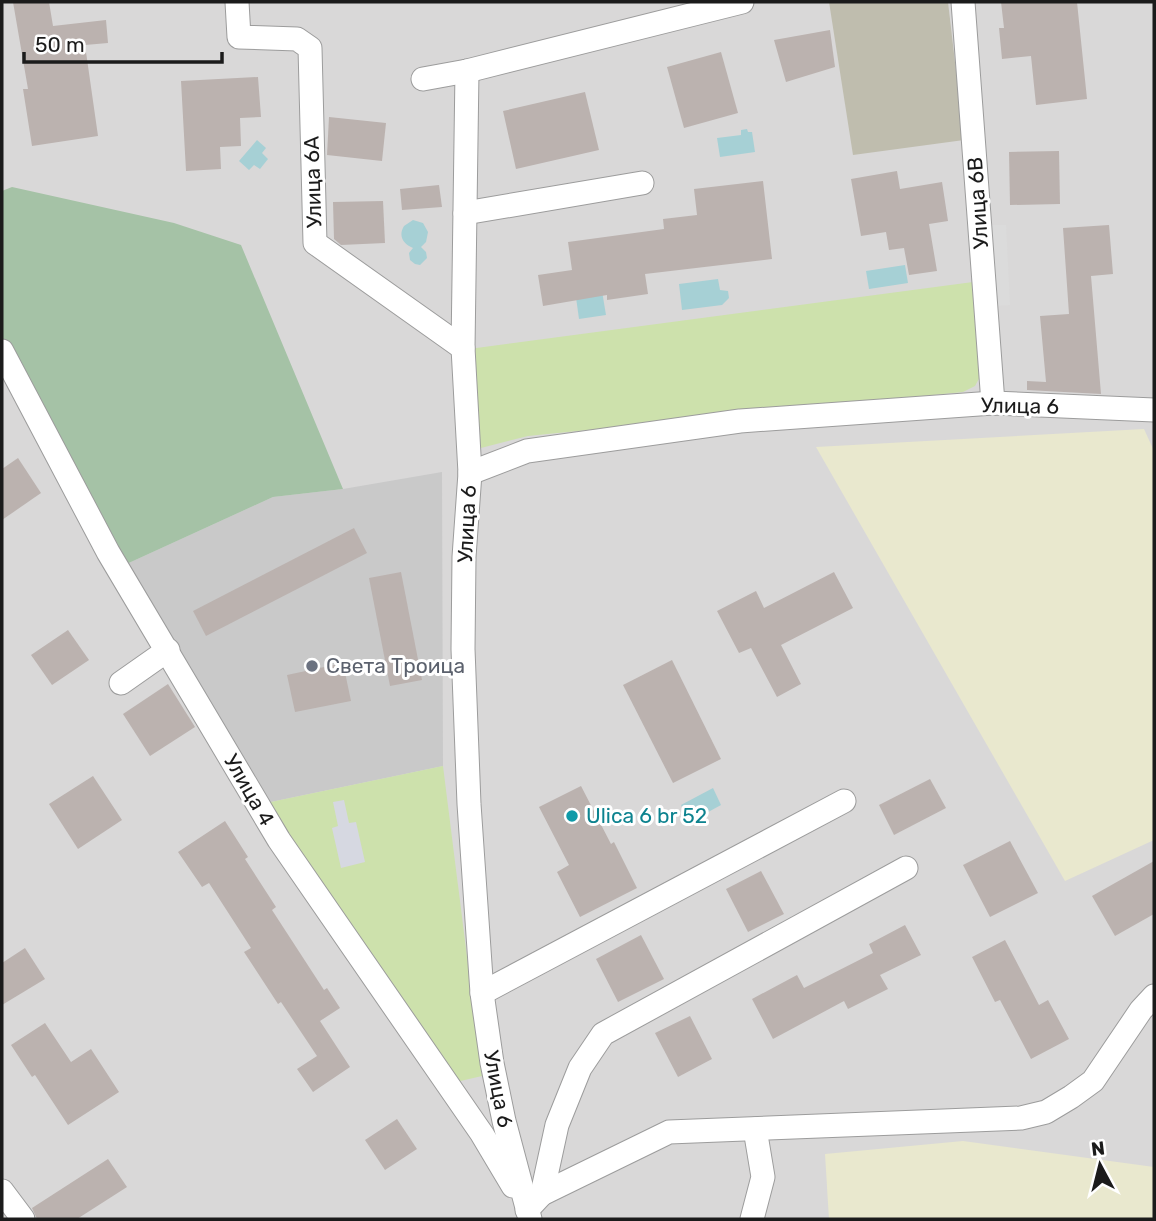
<svg xmlns="http://www.w3.org/2000/svg" width="1156" height="1221" font-family="Rubik,sans-serif">
<rect width="100%" height="100%" fill="#ece7e2"/>
<!-- residential -->
<rect fill="#d9d8d8" x="2" y="2" width="1152" height="1217"/>
<!-- religious -->
<polygon fill="#c9c9c9" points="442,472 443,766 266,803 120,567 273,497 343,489"/>
<!-- construction -->
<polygon fill="#bfbdae" points="829,2 948,2 964,140 853,155"/>
<!-- farmland -->
<g fill="#e9e8ce">
<polygon points="1144,429 1154,451 1154,840 1065,881 816,447"/>
<polygon points="963,1141 1154,1167 1154,1219 829,1219 825,1154"/>
</g>
<!-- grass -->
<g fill="#cde1ac">
<polygon points="973,282 981,375 975,386 963,392 528,436 477,449 469,349"/>
<polygon points="443,766 482,1076 452,1083 266,803"/>
</g>
<!-- cemetery -->
<polygon fill="#a5c2a6" points="12,187 174,223 241,245 343,489 273,497 120,567 2,339 2,191"/>
<!-- parking -->
<polygon fill="#dbdbdb" points="987,225 1006,225 1010,305 991,306"/>
<!-- plaza -->
<polygon fill="#d6d8e1" points="344,800 349,823 356,822 365,862 341,868 332,828 338,826 333,802"/>
<!-- water -->
<g fill="#a6d0d5">
<polygon points="747,129 748,132 752,132 755,152 720,157 717,138 741,135 741,130"/>
<polygon points="257,140 266,148 262,153 268,159 260,169 254,165 249,170 239,161"/>
<path d="M413,220L423,223L428,232L426,242L421,247L426,252L427,258L420,265L415,264L410,260L409,253L413,248C403,244 398,236 404,226Z"/>
<polygon points="905,265 908,283 869,289 866,271"/>
<polygon points="600,279 606,315 579,319 574,283"/>
<polygon points="718,279 720,290 728,291 729,298 722,305 682,310 679,284"/>
<polygon points="713,788 721,805 690,822 681,805"/>
</g>
<!-- building -->
<g fill="#bbb2af">
<polygon points="13,2 49,2 53,26 106,20 108,43 85,45 98,136 32,146 23,89 28,89"/>
<polygon points="1001,2 1077,2 1087,99 1036,105 1031,56 1002,59 999,28 1004,28"/>
<polygon points="830,30 835,67 786,82 774,40"/>
<polygon points="721,52 738,113 684,128 667,67"/>
<polygon points="258,77 261,117 240,118 241,146 220,147 221,169 186,171 181,81"/>
<polygon points="585,92 599,150 516,169 503,111"/>
<polygon points="329,117 386,123 382,161 327,155"/>
<polygon points="1059,151 1060,204 1010,205 1009,152"/>
<polygon points="897,171 900,189 942,182 948,221 929,224 937,271 909,275 904,248 889,250 886,232 861,236 851,179"/>
<polygon points="763,181 772,259 645,274 648,294 607,300 607,295 543,306 538,275 572,270 568,242 664,229 663,219 697,215 694,189"/>
<polygon points="439,185 442,207 402,210 400,189"/>
<polygon points="383,201 385,243 341,245 334,239 333,202"/>
<polygon points="1109,225 1113,274 1091,276 1101,394 1027,390 1027,381 1046,382 1040,316 1069,314 1063,228"/>
<polygon points="18,458 41,493 2,520 2,469"/>
<polygon points="354,528 367,553 206,636 193,611"/>
<polygon points="401,572 422,680 390,686 369,578"/>
<polygon points="834,572 853,608 781,645 801,684 777,697 751,648 739,653 717,611 756,591 764,608"/>
<polygon points="68,630 89,660 52,685 31,655"/>
<polygon points="672,660 721,759 673,783 623,685"/>
<polygon points="343,663 351,701 295,712 287,675"/>
<polygon points="168,684 195,727 150,756 123,714"/>
<polygon points="93,776 122,820 78,849 49,804"/>
<polygon points="930,779 946,808 894,835 879,805"/>
<polygon points="581,786 611,844 614,842 637,888 580,917 557,872 569,865 539,807"/>
<polygon points="225,821 248,857 245,859 276,907 272,910 324,990 327,988 340,1008 320,1021 350,1067 313,1092 297,1069 317,1056 281,1002 278,1004 244,952 251,948 209,883 202,887 178,852"/>
<polygon points="1010,841 1038,893 990,917 963,865"/>
<polygon points="1154,861 1154,914 1115,936 1092,896"/>
<polygon points="761,871 784,914 748,932 726,889"/>
<polygon points="905,925 921,955 880,975 888,989 848,1009 844,1001 773,1039 752,999 797,975 804,988 873,953 869,944"/>
<polygon points="641,935 664,979 618,1002 596,959"/>
<polygon points="1005,940 1039,1005 1048,1000 1069,1039 1031,1059 1000,1000 995,1002 972,957"/>
<polygon points="25,948 45,979 2,1005 2,963"/>
<polygon points="690,1016 712,1059 678,1077 655,1033"/>
<polygon points="45,1023 71,1062 91,1049 119,1092 68,1125 35,1075 32,1077 11,1045"/>
<polygon points="397,1119 417,1149 385,1170 365,1140"/>
<polygon points="108,1159 127,1187 77,1219 37,1219 32,1208"/>
</g>
<g fill="none" stroke-linecap="round" stroke-linejoin="round">
<defs>
<g id="minor">
<polyline points="237,2 239,37 297,39 310,48 315,243 463,348"/>
<polyline points="963,2 993,403"/>
<polyline points="467,71 463,348 470,473 464,557 463,649 469,804 482,993 492,1063 504,1121 530,1219"/>
<polyline points="423,79 467,71 742,2"/>
<polyline points="465,213 642,183"/>
<polyline points="2,351 108,552 279,840 482,1134 513,1186"/>
<polyline points="470,473 527,451 740,421 993,403 1154,410"/>
<polyline points="121,683 168,650"/>
<polyline points="482,993 844,801"/>
<polyline points="2,1191 23,1219"/>
<polyline points="542,1194 557,1125 580,1068 603,1034 906,868"/>
<polyline points="527,1210 542,1194 669,1132 1021,1118 1046,1112 1071,1097 1093,1081 1141,1010 1154,996"/>
<polyline points="752,1219 763,1177 755,1129"/>
</g>
</defs>
<!-- minor casing -->
<use href="#minor" stroke="#9c9c9c" stroke-width="25"/>
<!-- minor -->
<use href="#minor" stroke="#fff" stroke-width="23"/>
</g>
<!-- markers -->
<circle fill="#6b7280" stroke="#fff" stroke-width="2.5" cx="312" cy="666" r="7"/>
<circle fill="#0f9aa8" stroke="#fff" stroke-width="2.5" cx="572" cy="816" r="7"/>
<g text-anchor="middle" stroke-width="6" stroke-linejoin="round" paint-order="stroke">
<!-- street labels -->
<g font-size="21" fill="#1b1b1b" stroke="#fff">
<text transform="translate(313 182) rotate(-92)" y="7">Улица 6A</text>
<text transform="translate(978 203) rotate(-94)" y="7">Улица 6B</text>
<text transform="translate(1020 406) rotate(1)" y="7">Улица 6</text>
<text transform="translate(467 524) rotate(-87)" y="7">Улица 6</text>
<text transform="translate(249 790) rotate(60)" y="7">Улица 4</text>
<text transform="translate(498 1089) rotate(79)" y="7">Улица 6</text>
</g>
<!-- worship labels -->
<g font-size="21" fill="#5b616d" stroke="#fff" text-anchor="start">
<text x="326" y="673">Света Троица</text>
</g>
<!-- culture labels -->
<g font-size="21" fill="#0d838f" stroke="#fff" text-anchor="start">
<text x="586" y="823">Ulica 6 br 52</text>
</g>
</g>
<!-- border -->
<rect width="1156" height="1221" fill="none" stroke="#1b1b1b" stroke-width="7"/>
<!-- north arrow -->
<g transform="translate(1100 1165) rotate(353)" stroke="#ffffff" stroke-width="5" paint-order="stroke">
<path d="M0-5L12 26L0 18L-12 26Z" fill="#1b1b1b"/>
<text y="-10" font-size="19" font-weight="bold" text-anchor="middle" fill="#1b1b1b">N</text>
</g>
<!-- scale -->
<path d="M24 52v10h198v-10" fill="none" stroke="#1b1b1b" stroke-width="3.5"/>
<text x="35" y="52" font-size="21" fill="#1b1b1b" stroke="#ffffff" stroke-width="5" paint-order="stroke">50 m</text>
</svg>
